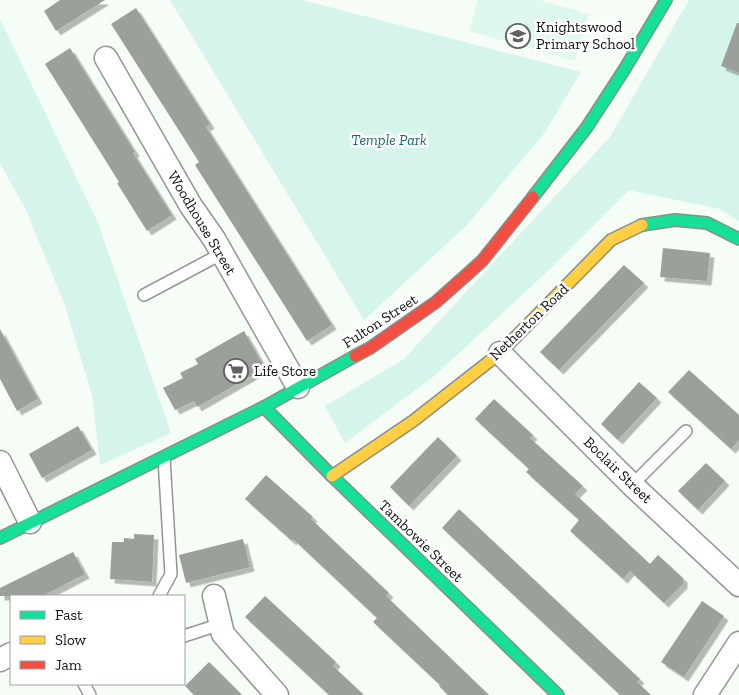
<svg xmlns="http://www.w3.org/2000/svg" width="739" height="695" font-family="'Zilla Slab',serif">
<defs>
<filter id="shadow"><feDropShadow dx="4.5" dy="4.5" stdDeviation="0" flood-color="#0004"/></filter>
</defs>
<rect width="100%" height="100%" fill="#f6fcf6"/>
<!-- green -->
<g fill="#d4f4ec">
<polygon points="170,0 302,0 581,72 543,135 466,226 364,320"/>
<polygon points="689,0 739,0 739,221 720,209 629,190 550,269 434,376 345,443 325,406 404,359 610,137"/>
<polygon points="0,19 98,223 171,433 100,465 92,395 64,303 26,210 0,163"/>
</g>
<!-- pitch -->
<polygon fill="#def8ed" points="478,0 539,0 589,14 575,61 469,31"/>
<!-- building -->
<g fill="#9ca09b" filter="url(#shadow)">
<polygon points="60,0 105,0 56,31 44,11"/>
<polygon points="136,8 210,124 206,127 332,325 307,341 195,165 199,162 111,24"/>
<polygon points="737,23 739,23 739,73 721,66"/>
<polygon points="70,48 135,152 133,153 172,215 147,231 117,183 119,182 45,64"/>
<polygon points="663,248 710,253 707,281 660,277"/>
<polygon points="624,265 644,283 559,370 540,352"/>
<polygon points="0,329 38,399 17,411 0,379"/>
<polygon points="244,331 265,368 197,407 194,401 175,410 163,388 183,378 180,373 198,364 195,359"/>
<polygon points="689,370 739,415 739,440 731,449 668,392"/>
<polygon points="639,382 657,398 618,440 601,424"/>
<polygon points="494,399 533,435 530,438 583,486 575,494 650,564 658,555 683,578 683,584 664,603 630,571 623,579 570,531 579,520 526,472 529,469 475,419"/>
<polygon points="78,426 92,450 42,478 29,454"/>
<polygon points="438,437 457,456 409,506 390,487"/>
<polygon points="706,463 725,481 698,510 678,491"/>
<polygon points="266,475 313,517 311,519 389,593 386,596 489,695 448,695 439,686 440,685 373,622 377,618 293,539 292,541 245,499"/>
<polygon points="459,509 640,679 637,682 651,695 620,695 442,528"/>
<polygon points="134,534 154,535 152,582 110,579 112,542 124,542 124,538 134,539"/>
<polygon points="243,539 250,567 186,583 179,555"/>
<polygon points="73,552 85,574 43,596 0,596 0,588"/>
<polygon points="265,596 336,662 333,666 364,695 329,695 245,617"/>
<polygon points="702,601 724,616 684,677 661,662"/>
<polygon points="209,662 242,695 194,695 185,686"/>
</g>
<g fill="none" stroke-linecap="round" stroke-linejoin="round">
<defs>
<g id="lane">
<polyline points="144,295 221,254"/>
<polyline points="632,485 686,431"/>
<polyline points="159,596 171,574 164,458"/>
<polyline points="184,636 221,624"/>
<polyline points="84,684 90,695"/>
</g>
<g id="street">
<polyline points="106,58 191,206 214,239 298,387"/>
<polyline points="500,353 632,485 739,585"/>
<polyline points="0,462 30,522"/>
<polyline points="214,596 223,634 277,695"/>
<polyline points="0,660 11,654"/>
<polyline points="705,695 739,643"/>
</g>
<g id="fast">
<polyline points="533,197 587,127 624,70 666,0"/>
<polyline points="642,225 675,220 707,223 739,239"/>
<polyline points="264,407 332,476 558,695"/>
<polyline points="0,538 264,407 355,356"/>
</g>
<polyline id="slow" points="332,476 413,421 500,353 611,240 642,225"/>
<polyline id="jam" points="355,356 370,348 436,302 482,261 533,197"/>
</defs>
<!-- lane casing -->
<use href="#lane" stroke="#949694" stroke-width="14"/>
<!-- street casing -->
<use href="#street" stroke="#949694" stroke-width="25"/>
<!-- fast casing -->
<use href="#fast" stroke="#8a8d8a" stroke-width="14"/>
<!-- slow casing -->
<use href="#slow" stroke="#8a8d8a" stroke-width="14"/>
<!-- jam casing -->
<use href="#jam" stroke="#8a8d8a" stroke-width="14"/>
<!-- lane -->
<use href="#lane" stroke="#fefffe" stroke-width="11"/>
<!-- street -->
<use href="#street" stroke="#fefffe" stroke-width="22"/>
<!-- fast -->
<use href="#fast" stroke="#16e098" stroke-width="11"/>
<!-- slow -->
<use href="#slow" stroke="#ffcf43" stroke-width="11"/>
<!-- jam -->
<use href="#jam" stroke="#f24e42" stroke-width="11"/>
</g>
<!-- icons -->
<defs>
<symbol id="school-ring" viewBox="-11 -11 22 22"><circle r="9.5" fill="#fff" stroke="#606360" stroke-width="1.5"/><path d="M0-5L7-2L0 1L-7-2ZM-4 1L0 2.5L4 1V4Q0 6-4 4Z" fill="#606360"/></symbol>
<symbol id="supermarket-ring" viewBox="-11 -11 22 22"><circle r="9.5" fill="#fff" stroke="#606360" stroke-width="1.5"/><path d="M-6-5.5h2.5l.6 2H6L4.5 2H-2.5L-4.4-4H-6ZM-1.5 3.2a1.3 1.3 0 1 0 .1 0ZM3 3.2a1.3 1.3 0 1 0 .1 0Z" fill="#606360"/></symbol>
</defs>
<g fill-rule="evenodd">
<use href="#school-ring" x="504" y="22" width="28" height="28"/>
<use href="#supermarket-ring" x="222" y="357" width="28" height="28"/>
</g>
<g text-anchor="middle" stroke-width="5" stroke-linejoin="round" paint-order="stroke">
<!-- poi labels -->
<g font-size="15" fill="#101010" stroke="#fff" text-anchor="start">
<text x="536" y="32">Knightswood<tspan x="536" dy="17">Primary School</tspan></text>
<text x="254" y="376">Life Store</text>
</g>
<!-- park labels -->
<g font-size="15" font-style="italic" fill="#1a656f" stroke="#fff">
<text x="389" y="145">Temple Park</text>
</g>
<!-- street labels -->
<g font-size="15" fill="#101010" stroke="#fff">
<text transform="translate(202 223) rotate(59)" y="5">Woodhouse Street</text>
<text transform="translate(380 321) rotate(-33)" y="5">Fulton Street</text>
<text transform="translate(529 322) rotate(-44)" y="5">Netherton Road</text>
<text transform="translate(618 470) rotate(44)" y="5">Boclair Street</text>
<text transform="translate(421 541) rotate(44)" y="5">Tambowie Street</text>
</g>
</g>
<!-- legend -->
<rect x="10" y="595" width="175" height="90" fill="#ffffff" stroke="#9f9f9f"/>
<rect x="20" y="611" width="25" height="8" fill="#16e098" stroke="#9f9f9f"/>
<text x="55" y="620" font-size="15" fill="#101010">Fast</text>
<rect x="20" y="636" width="25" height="8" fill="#ffcf43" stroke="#9f9f9f"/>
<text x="55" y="645" font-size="15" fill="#101010">Slow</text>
<rect x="20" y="661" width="25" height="8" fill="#f24e42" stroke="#9f9f9f"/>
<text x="55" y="670" font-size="15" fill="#101010">Jam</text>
</svg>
